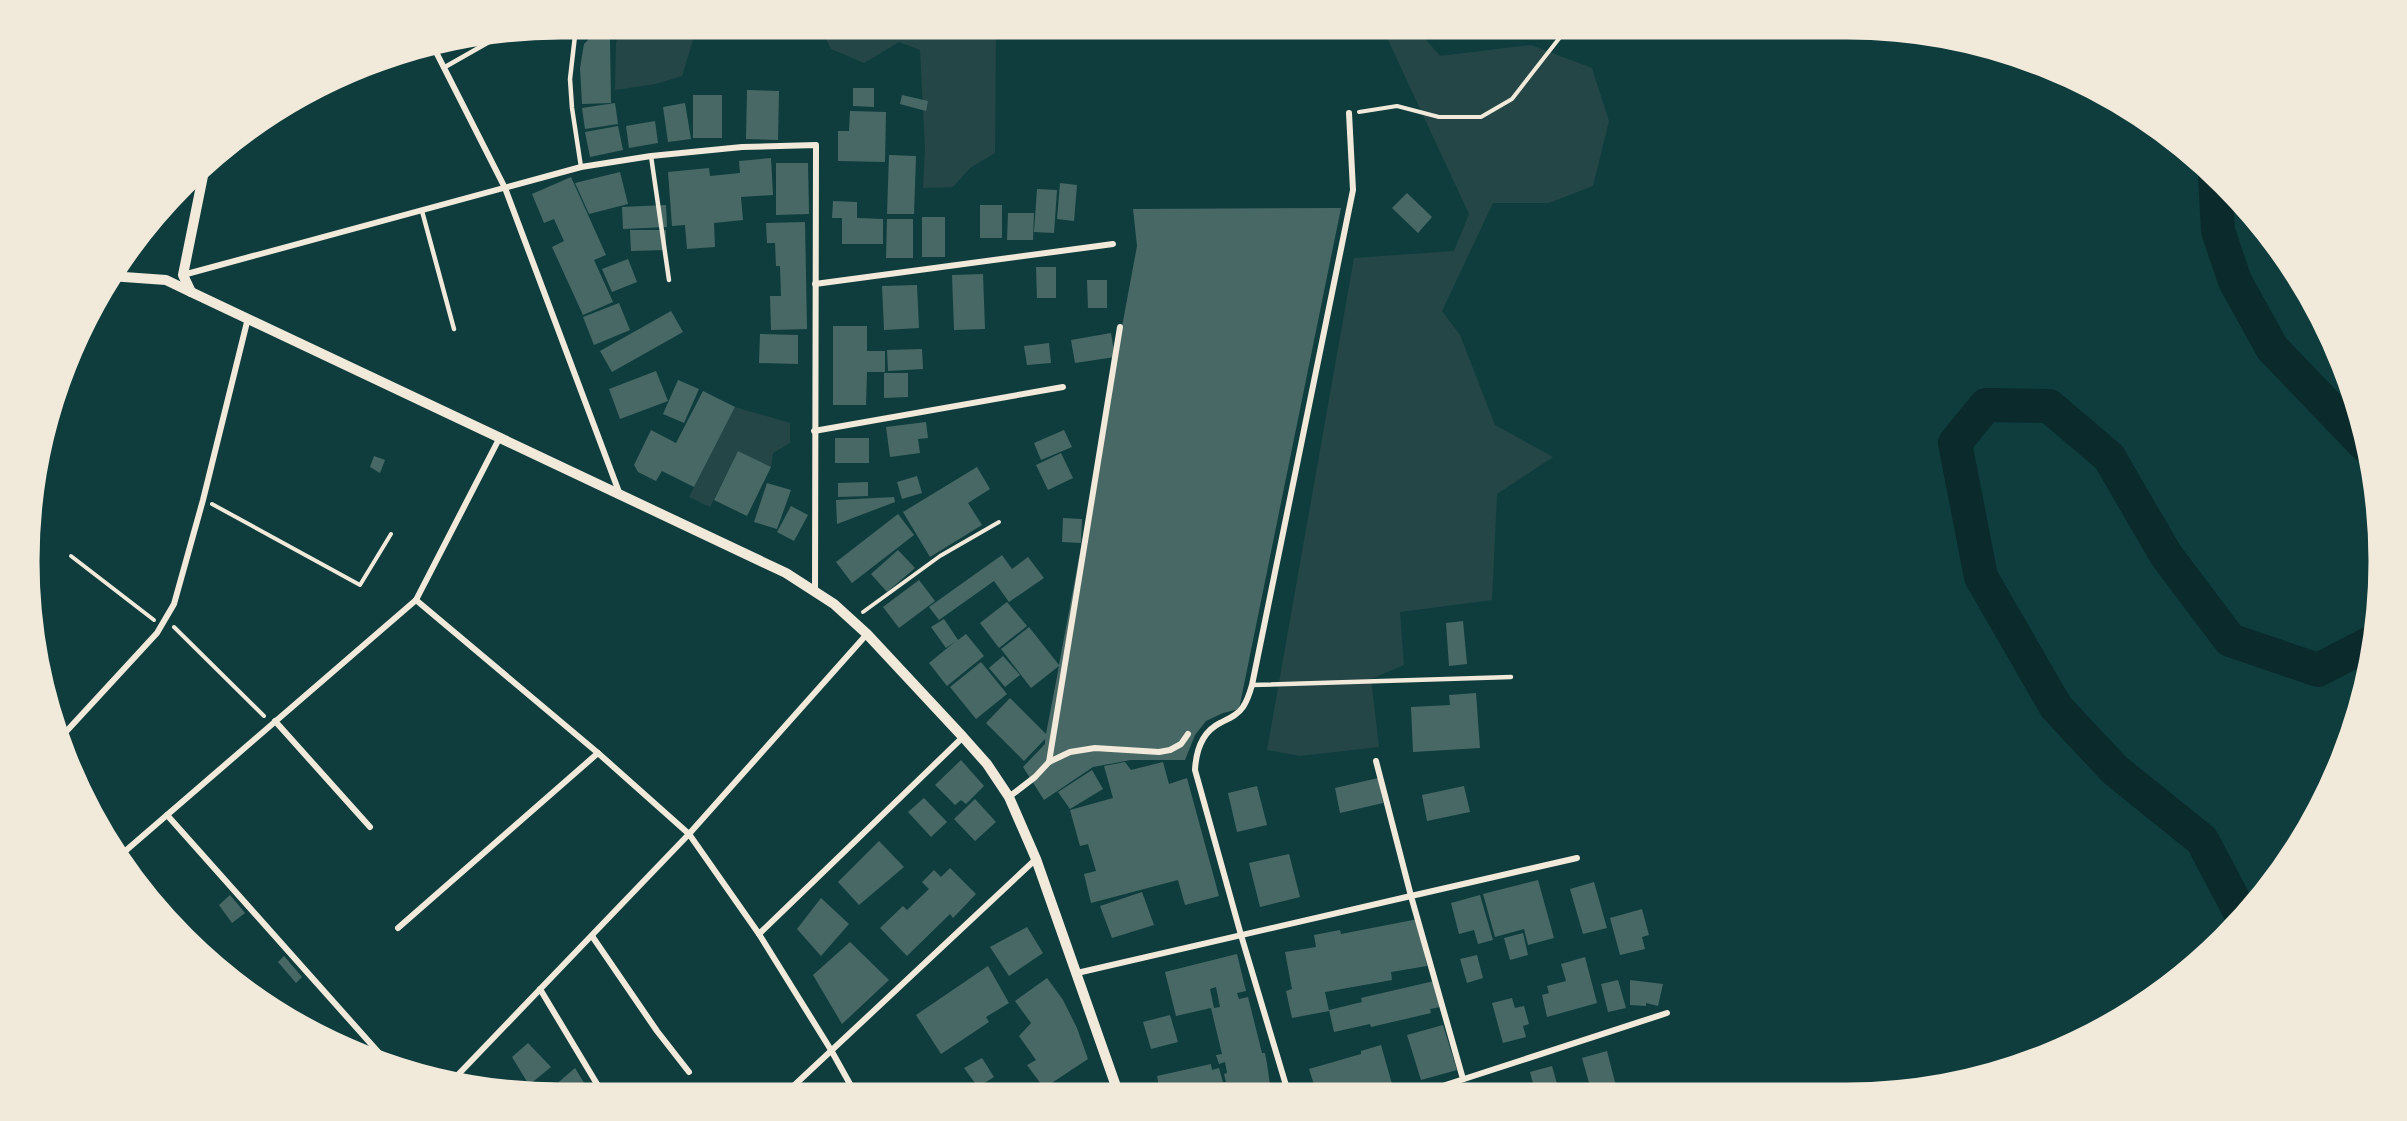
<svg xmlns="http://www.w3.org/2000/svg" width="2407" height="1121" font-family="'Exo 2',sans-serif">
<rect width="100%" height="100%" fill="#0f3d3e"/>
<!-- green -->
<g fill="#244646">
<polygon points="620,27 697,27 682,76 656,84 615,90 616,43"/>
<polygon points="820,27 996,27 995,153 970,168 953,187 923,188 925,149 920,50 899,42 864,63 831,49"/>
<polygon points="1382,27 1415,27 1440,56 1531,45 1592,68 1609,121 1593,186 1549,203 1493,203 1442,311 1460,335 1495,425 1553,457 1497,494 1492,600 1400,612 1404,665 1371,679 1379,747 1300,756 1267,750 1354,258 1454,251 1469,214"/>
<polygon points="735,407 790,423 790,443 773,453 771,467 738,451 710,507 689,497"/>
</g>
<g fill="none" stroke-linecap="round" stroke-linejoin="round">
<!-- river -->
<g stroke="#0a2a2b" stroke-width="34">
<polyline points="2215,176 2218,231 2235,281 2272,348 2366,446"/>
<polyline points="2241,914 2202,840 2115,770 2056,707 1981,577 1955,443 1986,405 2049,406 2109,457 2166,555 2230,640 2318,670 2372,642"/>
</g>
</g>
<!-- building -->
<g fill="#486865" fill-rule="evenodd">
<polygon points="591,27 613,27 610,40 611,103 582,104 580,68 584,44 588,40"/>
<polygon points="853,88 874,88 874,107 853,106"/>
<polygon points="747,90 779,91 778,140 746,139"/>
<rect x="693" y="95" width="29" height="43"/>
<polygon points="902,95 928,101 926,111 900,104"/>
<polygon points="615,103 618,124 585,129 582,108"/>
<polygon points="685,103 691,139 668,142 663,107"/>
<polygon points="850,111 886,112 885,162 838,161 838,131 849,131"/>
<polygon points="655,121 658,143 629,148 626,126"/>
<polygon points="618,126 623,150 590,157 585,132"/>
<polygon points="889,155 916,156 914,214 887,214"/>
<polygon points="771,158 773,195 741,197 743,220 714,223 715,247 687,249 685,225 672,226 668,172 709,168 710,176 740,173 739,161"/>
<polygon points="776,163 808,163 809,214 776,215"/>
<polygon points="620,172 628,204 589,214 575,183"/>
<polygon points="571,177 606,255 594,260 613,302 583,315 552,247 564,241 554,219 544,223 532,194"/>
<polygon points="1060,183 1077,185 1074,221 1057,219"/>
<polygon points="1037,189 1057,190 1054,233 1034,232"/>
<polygon points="1407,193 1432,217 1418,233 1392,208"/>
<polygon points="833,201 857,202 857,218 883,219 883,244 842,244 842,218 832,218"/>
<polygon points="666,205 667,227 623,229 622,207"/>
<rect x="980" y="205" width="22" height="33"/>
<polygon points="1341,208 1239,709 1223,713 1206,721 1195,735 1185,760 1131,760 1093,767 1044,800 1023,767 1045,744 1045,739 1024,761 986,723 1010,698 1046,734 1059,666 1031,688 1001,649 1029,627 1059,665 1137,246 1133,209"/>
<polygon points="1008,213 1034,213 1033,240 1007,240"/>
<rect x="922" y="217" width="23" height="40"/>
<polygon points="887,219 913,219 913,258 886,258"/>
<polygon points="805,222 807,329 771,330 770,296 781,296 780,266 776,266 775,243 767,243 766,223"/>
<polygon points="630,230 666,230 666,250 631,251"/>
<polygon points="628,259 637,282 612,292 602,269"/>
<polygon points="1036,267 1056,267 1056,298 1037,298"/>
<polygon points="983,274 985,329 954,330 952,275"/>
<polygon points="1087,280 1107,280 1107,308 1088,308"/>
<polygon points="917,285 919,328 884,330 882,286"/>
<polygon points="619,303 630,330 594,345 583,317"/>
<polygon points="671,311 683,332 612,372 600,351"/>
<polygon points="833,326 867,326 867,351 885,351 885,372 867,372 866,405 833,405"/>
<polygon points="1111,333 1115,357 1075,363 1071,340"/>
<polygon points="760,334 798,335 798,364 759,363"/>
<polygon points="1049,343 1051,363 1027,365 1024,346"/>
<polygon points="922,349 923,369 888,371 887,350"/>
<polygon points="656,371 668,401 620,419 609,389"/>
<polygon points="884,373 908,373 908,397 884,398"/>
<polygon points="678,380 699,389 684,423 663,414"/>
<polygon points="703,391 735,407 694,487 662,471 656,481 638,472 634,465 651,430 676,443"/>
<polygon points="926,422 928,438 918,439 920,453 890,457 886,427"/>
<polygon points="1064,430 1072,447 1041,460 1034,443"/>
<rect x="835" y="438" width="34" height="25"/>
<polygon points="738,451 771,467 747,516 714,500"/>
<polygon points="1061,453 1073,478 1048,490 1036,465"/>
<polygon points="374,456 385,460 380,473 370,467"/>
<polygon points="977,467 990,489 968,503 982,525 930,557 903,512"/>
<polygon points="917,476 922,493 902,499 897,482"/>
<polygon points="868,482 868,496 838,497 838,483"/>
<polygon points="767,483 791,490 777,529 754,522"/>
<polygon points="894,497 895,502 837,524 836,500"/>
<polygon points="791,506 808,515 794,541 777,532"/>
<polygon points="898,514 914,535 852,583 836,562"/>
<polygon points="1063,518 1082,519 1081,543 1062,542"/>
<polygon points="898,550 915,568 887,592 871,574"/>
<polygon points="1002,555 1012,569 1028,557 1044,578 1009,602 994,581 939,620 929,607"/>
<polygon points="919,580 935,601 899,628 883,607"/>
<polygon points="1007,602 1027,626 999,648 980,623"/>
<polygon points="944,619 958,640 966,634 984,656 947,686 929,663 956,641 946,648 931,627"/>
<polygon points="1463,621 1467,664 1449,666 1446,623"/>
<polygon points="1003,656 1020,675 1005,687 989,668"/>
<polygon points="981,662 1007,694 976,719 950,687"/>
<polygon points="1476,693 1480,748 1413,752 1411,707 1450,705 1449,695"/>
<polygon points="961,760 984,786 966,804 961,800 955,805 935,785"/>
<polygon points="1125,762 1131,770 1163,762 1169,784 1187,778 1219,896 1185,905 1178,880 1091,903 1084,874 1096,871 1088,844 1080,846 1070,810 1113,798 1104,766"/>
<polygon points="1092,770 1103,789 1070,809 1058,792"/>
<polygon points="1378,778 1383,803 1340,813 1335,788"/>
<polygon points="1257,786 1267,825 1237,832 1228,793"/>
<polygon points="1464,786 1470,812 1427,821 1422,795"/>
<polygon points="924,798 947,822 931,837 908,812"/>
<polygon points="975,799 996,822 975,841 954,819"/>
<polygon points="879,841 904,867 859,905 838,882"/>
<polygon points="1289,854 1300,897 1260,907 1249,863"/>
<polygon points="950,868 976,894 953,918 950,914 907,956 880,928 903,906 907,910 929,889 922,882 934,870 941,877"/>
<polygon points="1538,880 1554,938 1528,945 1524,929 1495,937 1483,894"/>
<polygon points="1594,882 1607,928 1583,934 1570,889"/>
<polygon points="1142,892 1154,925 1112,938 1100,906"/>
<polygon points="230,895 245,913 232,923 219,905"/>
<polygon points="1480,895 1493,940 1478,944 1474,930 1459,934 1451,903"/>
<polygon points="821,898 849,924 821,956 797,929"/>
<polygon points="1642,909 1649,935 1642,937 1645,949 1620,955 1610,918"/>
<polygon points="1418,919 1427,966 1391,972 1392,980 1325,992 1329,1011 1292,1018 1286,991 1292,989 1285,952 1316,947 1314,935 1340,930 1341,934"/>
<polygon points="1027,927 1043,953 1009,976 990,947"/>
<polygon points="1523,933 1528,955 1510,960 1504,938"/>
<polygon points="850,942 889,980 842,1024 813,975"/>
<path d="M1237,954L1246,991L1237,993L1239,999L1248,997L1262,1053H1265L1267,1064L1271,1092H1198L1196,1083L1160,1092L1157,1076L1211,1064L1212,1070L1219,1068L1223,1082H1226L1224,1074L1227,1073L1225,1062L1219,1064L1216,1055L1222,1054L1211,1008L1176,1016L1165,972ZM1216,987L1220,1007L1214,1008L1210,989Z"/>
<polygon points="1477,955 1483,978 1467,983 1460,959"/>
<polygon points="284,956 302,977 296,983 278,962"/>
<polygon points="1585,957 1597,1003 1547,1017 1542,995 1549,993 1547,986 1566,981 1561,964"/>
<polygon points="988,966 1009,1003 986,1017 989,1022 941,1054 916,1015"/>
<polygon points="1047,978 1063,1000 1077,1028 1088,1059 1044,1088 1027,1065 1036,1060 1019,1036 1031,1023 1015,1001"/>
<polygon points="1618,980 1626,1008 1608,1012 1601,984"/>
<polygon points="1630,980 1663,984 1658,1006 1646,1003 1646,1006 1630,1005"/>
<polygon points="1434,981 1440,1007 1430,1009 1431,1013 1371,1027 1370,1024 1334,1032 1329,1010 1362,1002 1361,998"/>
<polygon points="1512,998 1515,1008 1524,1006 1529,1024 1523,1026 1526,1037 1503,1043 1492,1003"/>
<polygon points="1170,1015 1178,1042 1151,1049 1143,1022"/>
<polygon points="1443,1025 1457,1070 1421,1080 1407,1035"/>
<polygon points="528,1043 551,1067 529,1085 512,1057"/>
<polygon points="1381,1045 1394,1091 1316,1091 1309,1069 1361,1054 1361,1051"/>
<polygon points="1607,1051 1616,1086 1591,1090 1582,1058"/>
<polygon points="982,1058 994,1077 978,1087 964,1068"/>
<polygon points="1552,1066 1559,1091 1535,1091 1530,1072"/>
<polygon points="575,1068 591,1094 546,1093"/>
</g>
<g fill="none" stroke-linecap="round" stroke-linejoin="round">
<!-- path -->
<g stroke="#f1e9da" stroke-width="4">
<polyline points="1359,112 1397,106 1439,117 1481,117 1512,99 1568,27"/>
<polyline points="212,504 360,585 391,534"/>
<polyline points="71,556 154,620"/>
<polyline points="863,612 940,556 999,522"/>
<polyline points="174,627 264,716"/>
</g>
<!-- service -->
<g stroke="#f1e9da" stroke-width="4.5">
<polyline points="576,27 570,79 572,108 581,167"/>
<polyline points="445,67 496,38"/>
<polyline points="651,156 669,280"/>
<polyline points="422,211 454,329"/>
<polyline points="1252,685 1511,677"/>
</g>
<!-- minor -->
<g stroke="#f1e9da" stroke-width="6">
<polyline points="434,48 505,188 619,492"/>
<polyline points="183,275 581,167 651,156 742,147 816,145 815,590"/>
<polyline points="815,284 1113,244"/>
<polyline points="814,431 1063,387"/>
<polyline points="416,600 598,753 689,834 759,934 831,1050 855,1093"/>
<polyline points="275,721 370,827"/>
<polyline points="63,735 157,633 174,604 203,500 248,318"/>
<polyline points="1049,762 1120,327"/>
<polyline points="1009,797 1035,777 1049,762 1070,752 1095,748 1159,752 1170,750 1181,744 1188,734"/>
<polyline points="167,815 388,1063"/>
<polyline points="123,853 416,600 500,437"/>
<polyline points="398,928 598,753"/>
<polyline points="759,934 963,737"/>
<polyline points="592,936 657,1031 689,1072"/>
<polyline points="1077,973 1411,896 1376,761"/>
<polyline points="540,989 603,1094"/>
<polyline points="1463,1079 1411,896 1577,858"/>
<polyline points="451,1082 689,834 867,634"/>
<polyline points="1427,1091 1667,1013"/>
<path d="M1288,1092L1241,935L1195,770C1196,751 1202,732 1220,723C1228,719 1238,715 1243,707C1247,701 1250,692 1252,685L1353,190L1349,113"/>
<polyline points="786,1093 1036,859"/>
</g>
<!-- tertiary -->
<g stroke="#f1e9da" stroke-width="10">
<polyline points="110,276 166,280 191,292 786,573 834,604 867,634 963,737 987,764 1009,797 1036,859 1118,1092"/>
<polyline points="191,292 183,275 204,171"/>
</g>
</g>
<!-- crop -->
<path d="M0 0H2407V1121H0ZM561 38H1847A523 523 0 0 1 2370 561V561A523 523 0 0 1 1847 1084H561A523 523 0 0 1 38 561V561A523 523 0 0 1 561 38Z" fill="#f1e9da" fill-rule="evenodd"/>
<path fill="none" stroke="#f1e9da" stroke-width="3" d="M561 38H1847A523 523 0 0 1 2370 561V561A523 523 0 0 1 1847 1084H561A523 523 0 0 1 38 561V561A523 523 0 0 1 561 38Z"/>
</svg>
